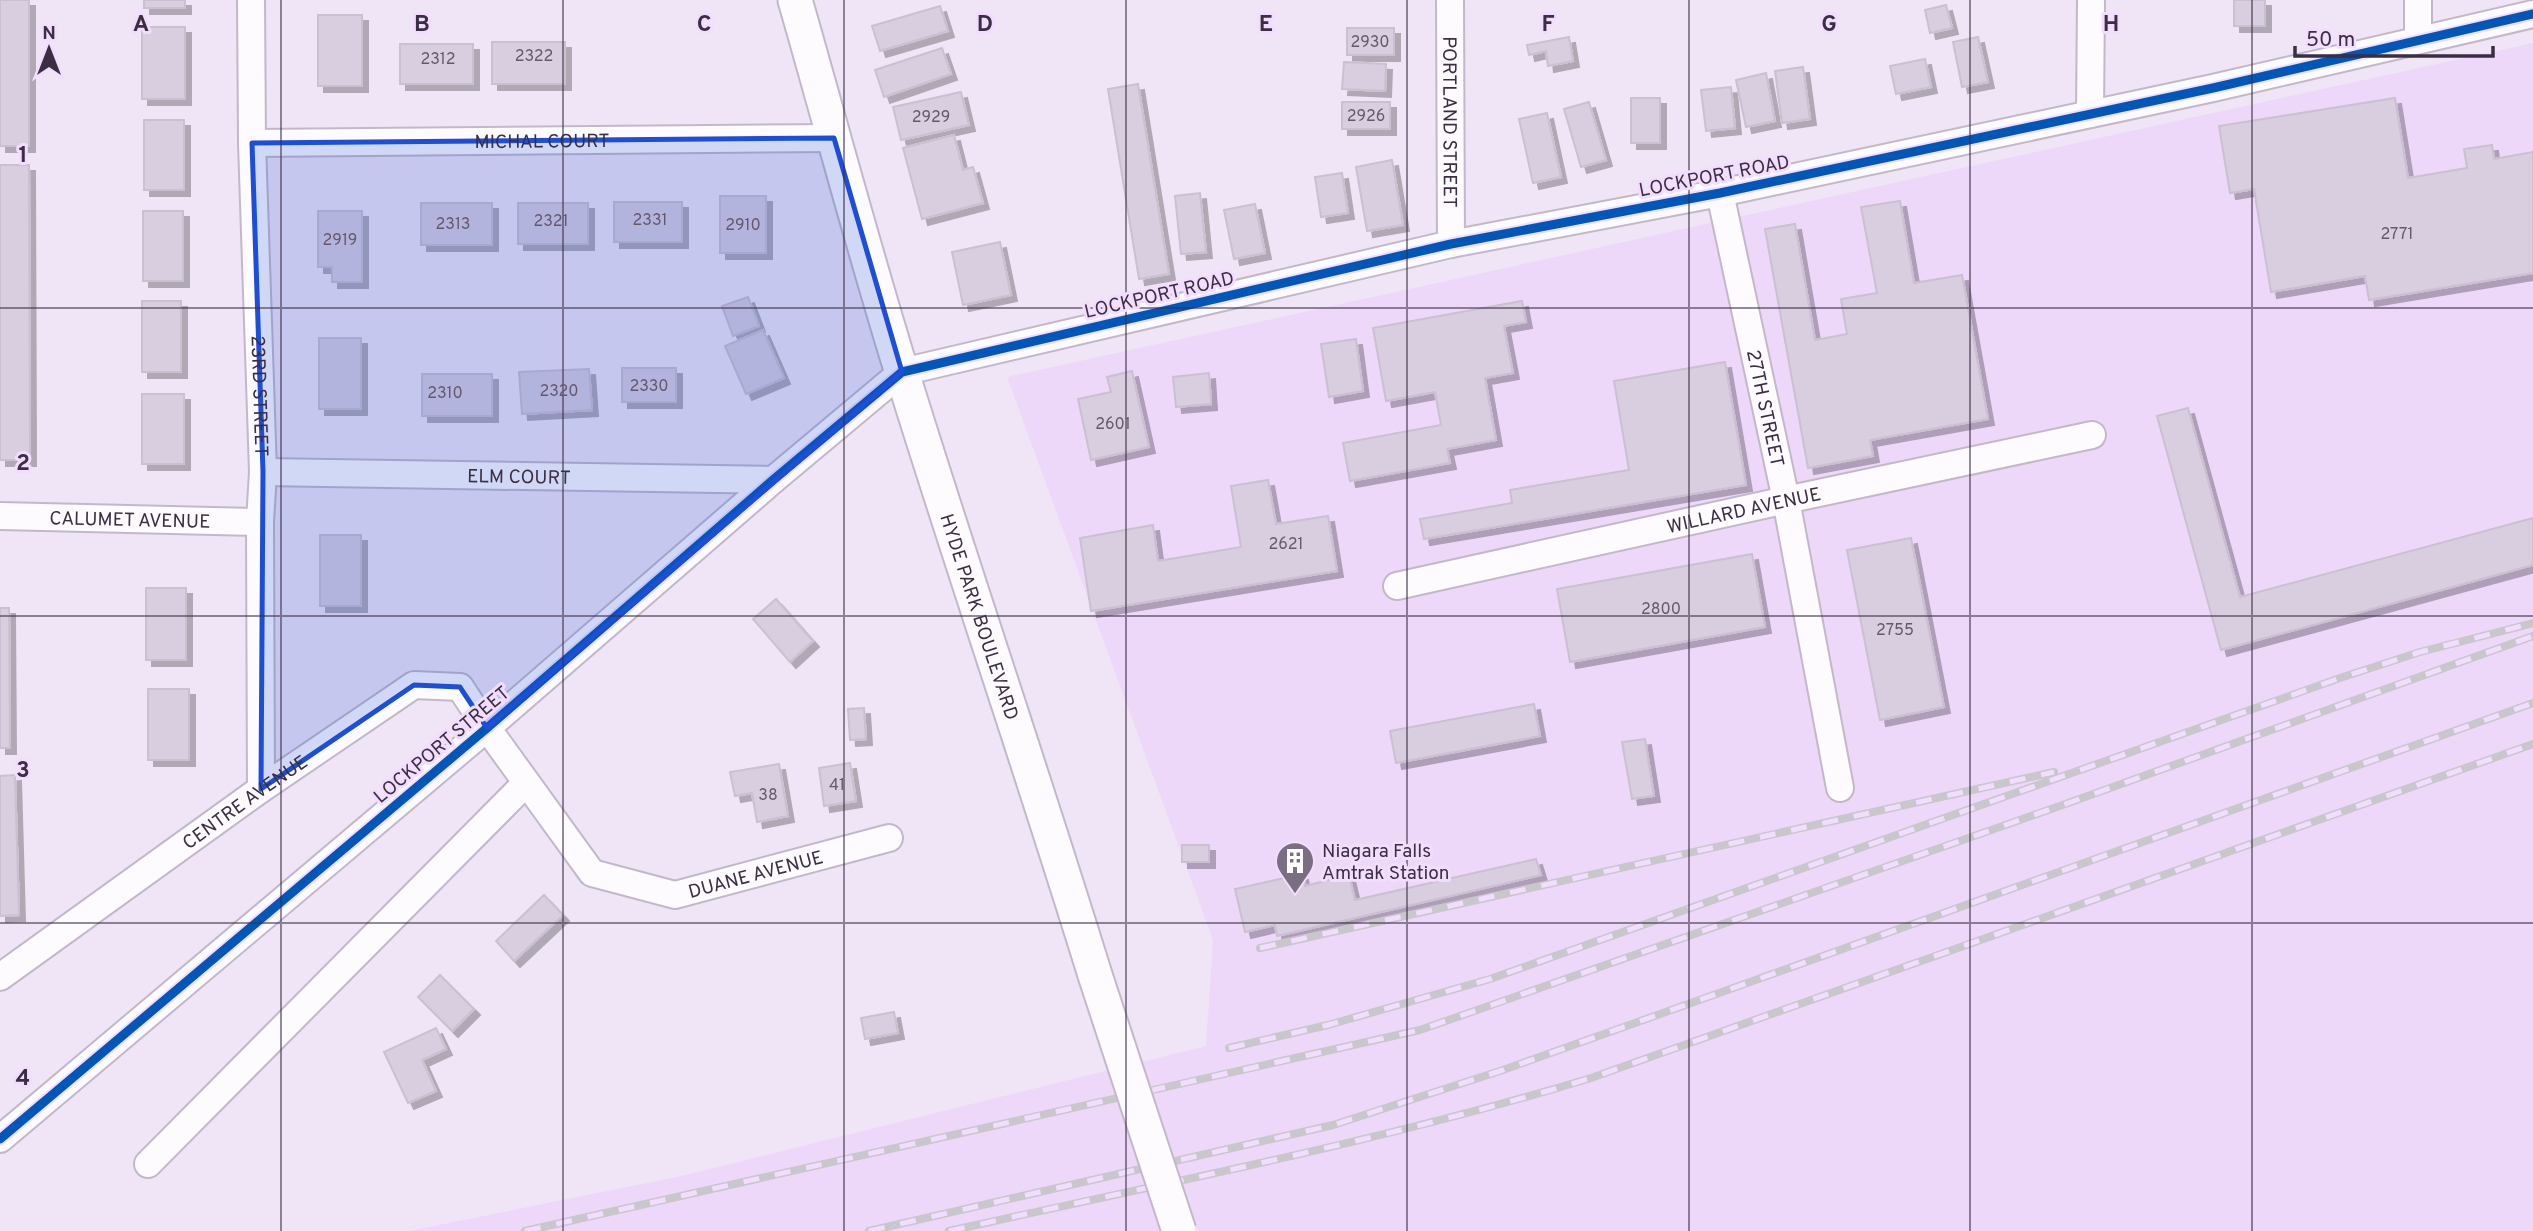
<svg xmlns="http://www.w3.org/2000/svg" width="2533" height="1231" font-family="Overpass,sans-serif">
<defs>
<filter id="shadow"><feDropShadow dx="6" dy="6" stdDeviation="0" flood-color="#0004"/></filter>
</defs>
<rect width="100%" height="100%" fill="#f0e5f6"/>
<!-- built -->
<polygon fill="#edd8fa" points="2533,43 2533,1231 409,1231 677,1177 1206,1046 1213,940 1007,377"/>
<!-- building -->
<g fill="#d9cde0" stroke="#cbc0d1" stroke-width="2" filter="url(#shadow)">
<rect x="0" y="0" width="29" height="146"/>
<rect x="144" y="0" width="41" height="8"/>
<rect x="2234" y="0" width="31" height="26"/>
<polygon points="1946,5 1952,28 1930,33 1925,10"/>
<polygon points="940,6 948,31 880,51 872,26"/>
<rect x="318" y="15" width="44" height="71"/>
<rect x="142" y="27" width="43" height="72"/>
<rect x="1347" y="28" width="47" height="27"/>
<polygon points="1569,37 1573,61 1548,66 1546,51 1529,55 1527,45"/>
<polygon points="1978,37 1988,82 1962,87 1953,42"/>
<rect x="492" y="42" width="73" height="42"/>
<rect x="400" y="44" width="73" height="40"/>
<polygon points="942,48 951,74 884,97 875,70"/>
<polygon points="1925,59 1931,87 1896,94 1890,66"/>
<polygon points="1344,62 1386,64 1385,91 1342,89"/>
<polygon points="1803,67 1810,119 1782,123 1775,71"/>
<polygon points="1766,73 1775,121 1746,127 1736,80"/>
<polygon points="1138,84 1169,274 1139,279 1108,89"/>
<polygon points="1731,87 1735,128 1706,131 1701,90"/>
<polygon points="961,92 969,125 901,140 893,107"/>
<rect x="1631" y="98" width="29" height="45"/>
<polygon points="2395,98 2408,178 2467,168 2464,149 2492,145 2494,159 2533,152 2533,273 2369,300 2365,276 2271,292 2254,189 2230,193 2219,126"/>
<rect x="1342" y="102" width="48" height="27"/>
<polygon points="1589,102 1606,160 1581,167 1564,109"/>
<polygon points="1547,113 1561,177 1533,183 1519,119"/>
<rect x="144" y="120" width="40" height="70"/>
<polygon points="954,135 963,170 973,167 983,203 922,219 903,148"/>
<polygon points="1392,160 1403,225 1367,231 1356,167"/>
<polygon points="0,165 29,165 30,460 0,460"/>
<polygon points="1342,173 1348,213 1321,217 1315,177"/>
<polygon points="1200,193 1206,252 1181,254 1175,196"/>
<rect x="720" y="196" width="46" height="57"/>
<polygon points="1900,201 1914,283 1962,275 1988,419 1870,440 1873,456 1808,468 1765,229 1795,224 1815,340 1847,334 1841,299 1877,293 1861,207"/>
<rect x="614" y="202" width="68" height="40"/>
<rect x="421" y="203" width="71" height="42"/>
<rect x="518" y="203" width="70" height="41"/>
<polygon points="1255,204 1265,253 1234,259 1224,210"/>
<rect x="143" y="211" width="40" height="70"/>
<polygon points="318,211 362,211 362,282 332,282 332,267 318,267"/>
<polygon points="1000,242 1011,295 963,305 952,252"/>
<polygon points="748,297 759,326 733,336 722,306"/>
<rect x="142" y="301" width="39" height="71"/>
<polygon points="1522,301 1526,322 1504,326 1513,373 1485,378 1496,440 1447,449 1450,463 1350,481 1343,443 1441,425 1435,392 1386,401 1373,328"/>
<polygon points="763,330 784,378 746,394 725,346"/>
<rect x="319" y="338" width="42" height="71"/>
<polygon points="1356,339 1363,391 1329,397 1321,344"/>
<polygon points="1725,362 1746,485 1424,539 1420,519 1512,503 1510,490 1629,470 1614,381"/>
<rect x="622" y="368" width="54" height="34"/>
<polygon points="589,369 592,410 522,414 519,372"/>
<polygon points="1132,371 1149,447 1091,460 1078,399 1111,392 1107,377"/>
<polygon points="1209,373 1211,404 1176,407 1173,377"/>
<rect x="422" y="374" width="70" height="42"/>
<rect x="142" y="394" width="42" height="70"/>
<polygon points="2188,408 2240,597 2533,518 2533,565 2221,650 2157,416"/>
<polygon points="1268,480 1276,524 1328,516 1337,571 1091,611 1080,538 1153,525 1158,561 1241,547 1231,486"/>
<rect x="320" y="535" width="41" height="71"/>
<polygon points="1911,538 1944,707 1880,720 1847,550"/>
<polygon points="1752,554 1765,627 1570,662 1557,589"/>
<rect x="146" y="588" width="40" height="72"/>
<polygon points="776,599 813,641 790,662 753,619"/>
<polygon points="0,608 9,608 10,748 0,748"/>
<rect x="148" y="689" width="41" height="71"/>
<polygon points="1534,704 1540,736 1396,763 1390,731"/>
<polygon points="864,708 866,739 850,740 848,709"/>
<polygon points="1645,739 1654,796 1632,799 1622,742"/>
<polygon points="850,763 856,801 824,806 819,768"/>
<polygon points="779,764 788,816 757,822 752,793 735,796 730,772"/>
<polygon points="15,775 19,915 0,916 0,776"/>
<rect x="1182" y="845" width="27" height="17"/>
<polygon points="1536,859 1541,875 1277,936 1275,925 1245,932 1235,889 1302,874 1305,886 1349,875 1355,900"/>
<polygon points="544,895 563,915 514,961 496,941"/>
<polygon points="440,975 474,1009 452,1031 418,997"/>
<polygon points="894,1012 898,1033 865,1039 861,1018"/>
<polygon points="436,1028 446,1049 422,1060 436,1091 408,1103 384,1052"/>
</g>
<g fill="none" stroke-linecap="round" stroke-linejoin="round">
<defs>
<g id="minor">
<path id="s1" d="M251,0L252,143L263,472L260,522L261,789"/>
<path id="s2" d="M1450,0L1451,244"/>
<polyline points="2418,40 2418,0"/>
<polyline points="2090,114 2091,0"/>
<path id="s3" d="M252,143L834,138"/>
<path id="s4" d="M1720,193L1786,500L1840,788"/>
<path id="s5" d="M263,472L773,480"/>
<path id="s6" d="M0,516L260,522"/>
<path id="s7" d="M1397,586L1786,500L2092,435"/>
<path id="s8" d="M0,977L261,789L414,685L460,687L487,728L592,873L675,895L889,838"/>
<polyline points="0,1139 487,728 773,480 902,372 1451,244 1720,193 2213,88 2533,14"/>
<polyline points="148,1164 526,783"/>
</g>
<g id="major">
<path id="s9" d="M795,0C831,125 864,251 903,376C965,576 1033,774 1095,975"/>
</g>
</defs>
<!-- minor casing -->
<use href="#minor" stroke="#c3b8c9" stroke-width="30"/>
<!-- major casing -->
<use href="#major" stroke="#c3b8c9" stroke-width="37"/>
<!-- minor -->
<use href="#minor" stroke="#fdfbfe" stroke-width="26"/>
<!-- major -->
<use href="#major" stroke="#fdfbfe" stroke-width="33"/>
<defs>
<g id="rail">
<polyline points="1260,948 2054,772"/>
<polyline points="1229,1048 1328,1025 1490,979 2340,678 2420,652 2533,623"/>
<polyline points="525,1231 1420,1030 2071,802 2533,636"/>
<polyline points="869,1231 1333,1125 1503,1070 2533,703"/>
<path d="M949,1231C1164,1183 1380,1142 1591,1078L2533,744"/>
</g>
</defs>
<!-- rail casing -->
<use href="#rail" stroke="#c9c6cc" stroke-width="8"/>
<!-- rail -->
<use href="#rail" stroke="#f2ddfe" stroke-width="5" stroke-dasharray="16" stroke-linecap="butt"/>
<defs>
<polyline id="major-bridge" points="1095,975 1179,1231"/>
</defs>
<!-- major-bridge casing -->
<use href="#major-bridge" stroke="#c3b8c9" stroke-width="37" stroke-linecap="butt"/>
<!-- major-bridge -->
<use href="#major-bridge" stroke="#fdfbfe" stroke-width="33"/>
<defs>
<polyline id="cycleway" points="0,1139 487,728 773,480 902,372 1451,244 1720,193 2213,88 2533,14"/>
</defs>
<!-- cycleway casing -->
<use href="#cycleway" stroke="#f2ddfe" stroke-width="13"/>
<!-- cycleway -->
<use href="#cycleway" stroke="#0057b8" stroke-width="9"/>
</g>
<!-- marked area -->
<path fill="#1d4ed8" fill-opacity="0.2" stroke="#1d4ed8" stroke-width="5" stroke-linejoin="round" d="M834,138L902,372L487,728L460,687L414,685L261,789L263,472L252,143Z"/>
<!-- grid -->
<path fill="none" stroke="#3b2e43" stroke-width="2" stroke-opacity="0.55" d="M281,0V1231M563,0V1231M844,0V1231M1126,0V1231M1407,0V1231M1689,0V1231M1970,0V1231M2252,0V1231M0,308H2533M0,616H2533M0,923H2533"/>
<!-- icons -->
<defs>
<symbol id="building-pin" viewBox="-11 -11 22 30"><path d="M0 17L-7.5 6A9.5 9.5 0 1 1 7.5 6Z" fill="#7a6e82" stroke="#f2ddfe"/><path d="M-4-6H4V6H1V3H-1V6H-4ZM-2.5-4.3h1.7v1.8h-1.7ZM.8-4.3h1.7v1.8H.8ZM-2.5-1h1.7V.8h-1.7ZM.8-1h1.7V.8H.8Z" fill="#fff"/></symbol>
</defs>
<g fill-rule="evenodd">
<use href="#building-pin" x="1273" y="839" width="44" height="60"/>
</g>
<g text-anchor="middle" stroke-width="6" stroke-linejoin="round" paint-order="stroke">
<!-- number labels -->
<g font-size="16" fill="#65586d">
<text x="1370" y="47">2930</text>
<text x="534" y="61">2322</text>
<text x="438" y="64">2312</text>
<text x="1366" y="121">2926</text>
<text x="931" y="122">2929</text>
<text x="650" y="225">2331</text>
<text x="551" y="226">2321</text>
<text x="453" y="229">2313</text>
<text x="743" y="230">2910</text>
<text x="2397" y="239">2771</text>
<text x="340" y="245">2919</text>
<text x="649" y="391">2330</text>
<text x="559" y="396">2320</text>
<text x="445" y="398">2310</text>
<text x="1113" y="429">2601</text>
<text x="1286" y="549">2621</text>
<text x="1661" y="614">2800</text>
<text x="1895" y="635">2755</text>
<text x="837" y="790">41</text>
<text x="768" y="800">38</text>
</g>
<!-- street labels -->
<g font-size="19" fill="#3b2e43" stroke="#f2ddfe">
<text dy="7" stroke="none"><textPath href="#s2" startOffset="122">PORTLAND STREET</textPath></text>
<text dy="7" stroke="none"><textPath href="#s3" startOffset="290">MICHAL COURT</textPath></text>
<text transform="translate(1714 175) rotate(-11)" y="7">LOCKPORT ROAD</text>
<text transform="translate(1159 294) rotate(-13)" y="7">LOCKPORT ROAD</text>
<text dy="7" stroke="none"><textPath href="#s1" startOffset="396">23RD STREET</textPath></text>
<text dy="7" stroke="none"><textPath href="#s4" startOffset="220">27TH STREET</textPath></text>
<text dy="7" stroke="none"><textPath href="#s5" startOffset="256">ELM COURT</textPath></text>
<text dy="7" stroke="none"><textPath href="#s7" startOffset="355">WILLARD AVENUE</textPath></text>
<text dy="7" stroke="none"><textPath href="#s6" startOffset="130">CALUMET AVENUE</textPath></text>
<text dy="7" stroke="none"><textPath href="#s9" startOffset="644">HYDE PARK BOULEVARD</textPath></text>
<text transform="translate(441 744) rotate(-40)" y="7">LOCKPORT STREET</text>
<text dy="7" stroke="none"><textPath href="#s8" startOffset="301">CENTRE AVENUE</textPath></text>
<text dy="7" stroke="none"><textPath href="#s8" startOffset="950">DUANE AVENUE</textPath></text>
</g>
<!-- poi labels -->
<g font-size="19" fill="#3b2e43" stroke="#f2ddfe" text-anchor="start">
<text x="1322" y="857">Niagara Falls<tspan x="1322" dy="22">Amtrak Station</tspan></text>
</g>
</g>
<g font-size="23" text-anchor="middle" font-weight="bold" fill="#3b2e43" stroke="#f2ddfe" stroke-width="6" stroke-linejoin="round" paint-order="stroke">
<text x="141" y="31">A</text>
<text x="422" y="31">B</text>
<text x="704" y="31">C</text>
<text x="985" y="31">D</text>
<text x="1266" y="31">E</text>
<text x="1548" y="31">F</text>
<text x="1829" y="31">G</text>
<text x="2111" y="31">H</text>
<text x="23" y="162">1</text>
<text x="23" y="470">2</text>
<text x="23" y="777">3</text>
<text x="23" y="1085">4</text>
</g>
<!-- north arrow -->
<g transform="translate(49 49)" stroke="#f2ddfe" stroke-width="5" paint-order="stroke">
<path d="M0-5L12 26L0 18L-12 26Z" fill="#3b2e43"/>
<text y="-10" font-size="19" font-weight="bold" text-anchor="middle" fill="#3b2e43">N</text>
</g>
<!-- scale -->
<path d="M2295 46v10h198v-10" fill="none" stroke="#3b2e43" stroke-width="3.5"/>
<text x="2306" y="46" font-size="21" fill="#3b2e43" stroke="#f2ddfe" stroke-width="5" paint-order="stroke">50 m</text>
</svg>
